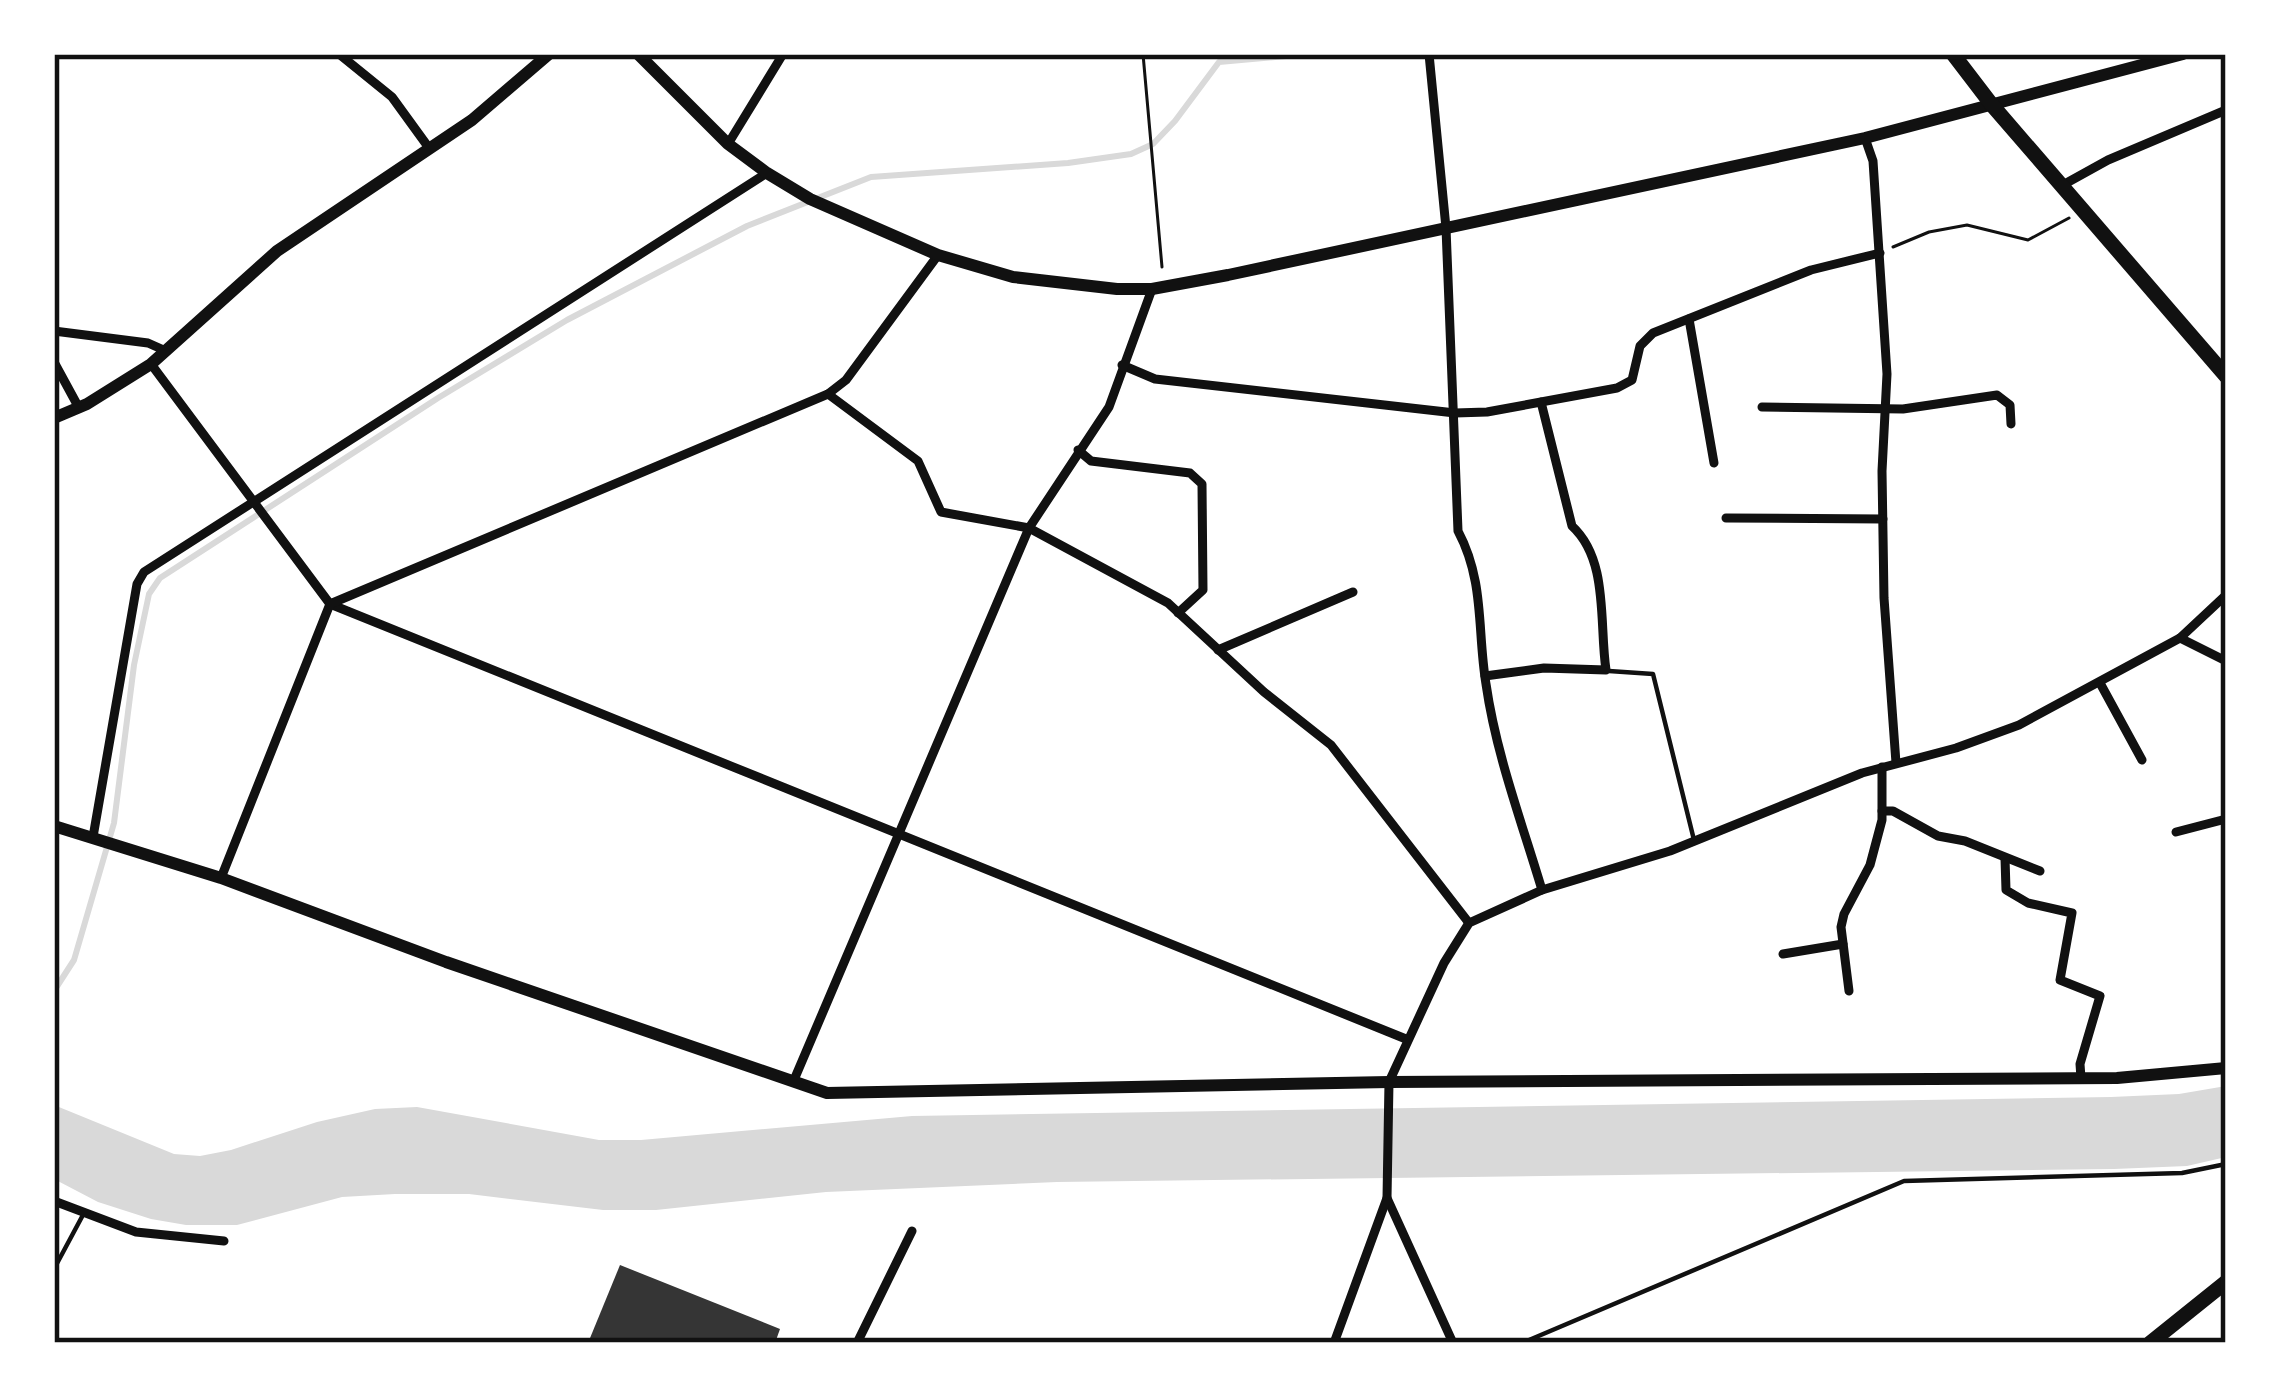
<svg xmlns="http://www.w3.org/2000/svg" width="2280" height="1397" font-family="Overpass,sans-serif">
<rect width="100%" height="100%" fill="#fff"/>
<!-- water -->
<polygon fill="#d9d9d9" points="2226,1086 2226,1157 2187,1166 2114,1169 1057,1182 826,1192 656,1210 603,1210 469,1194 395,1194 342,1197 237,1225 186,1225 151,1219 98,1202 54,1179 54,1105 174,1154 200,1156 231,1150 317,1122 375,1109 417,1107 599,1140 641,1140 912,1116 2111,1097 2179,1094"/>
<g fill="none" stroke-linecap="round" stroke-linejoin="round">
<!-- stream -->
<polyline stroke="#d9d9d9" stroke-width="6" points="54,991 74,960 114,823 134,665 149,594 160,578 438,398 567,320 747,226 871,177 1068,163 1131,154 1153,144 1175,121 1219,62 1308,54"/>
</g>
<!-- building -->
<polygon fill="#353535" points="620,1265 780,1329 775,1343 588,1343"/>
<g fill="none" stroke-linecap="round" stroke-linejoin="round">
<!-- path -->
<g stroke="#111" stroke-width="3">
<polyline points="1143,54 1162,267"/>
<polyline points="1893,247 1929,232 1967,225 2028,240 2069,218"/>
</g>
<!-- service -->
<g stroke="#111" stroke-width="4.5">
<polyline points="1609,671 1653,674 1694,840"/>
<polyline points="54,1269 84,1213"/>
<polyline points="1522,1343 1904,1181 2182,1173 2226,1164"/>
</g>
<!-- minor -->
<g stroke="#111" stroke-width="9">
<polyline points="339,54 392,97 429,148"/>
<path d="M1429,54L1446,228L1458,531C1485,582 1477,630 1486,684C1496,754 1522,823 1542,890"/>
<polyline points="1865,138 1873,161 1887,374 1882,471 1884,598 1896,763"/>
<polyline points="728,144 783,54"/>
<polyline points="2061,186 2108,160 2226,110"/>
<polyline points="1689,319 1714,463"/>
<polyline points="54,331 148,343 166,351"/>
<polyline points="54,362 79,408"/>
<polyline points="151,364 330,604 1406,1039"/>
<polyline points="1122,365 1155,379 1455,413 1487,412 1617,388 1632,380 1640,346 1653,333 1811,270 1880,253"/>
<polyline points="828,394 918,461 941,512 1029,528 1168,603 1264,692 1331,745 1469,923"/>
<polyline points="1762,407 1903,409 1997,395 2010,405 2011,424"/>
<polyline points="1078,450 1091,461 1190,473 1202,484 1203,590 1178,613"/>
<polyline points="1726,518 1883,519"/>
<polyline points="2180,638 2226,661"/>
<polyline points="1218,650 1353,592"/>
<path d="M1485,676L1544,668L1606,670C1599,623 1609,560 1572,526L1541,402"/>
<polyline points="2100,683 2142,760"/>
<polyline points="1882,811 1893,811 1938,836 1965,841 2040,871"/>
<polyline points="2176,832 2226,819"/>
<polyline points="93,837 137,584 144,572 767,173"/>
<polyline points="2005,858 2006,890 2028,903 2072,913 2060,980 2100,996 2080,1064 2081,1078"/>
<polyline points="221,878 330,604 828,394 846,380 938,255"/>
<polyline points="1783,954 1843,944"/>
<polyline points="1849,991 1841,927 1844,914 1870,865 1882,820 1882,767"/>
<polyline points="794,1080 1029,528 1109,407 1152,289"/>
<polyline points="1387,1198 1453,1343"/>
<polyline points="54,1201 136,1232 224,1241"/>
<polyline points="857,1343 912,1231"/>
<polyline points="1334,1343 1387,1198 1389,1082 1444,963 1469,923 1542,890 1670,851 1862,773 1956,748 2019,725 2180,638 2226,595"/>
</g>
<!-- tertiary -->
<g stroke="#111" stroke-width="12">
<polyline points="638,54 728,144 767,173 810,199 938,255 1013,277 1117,289 1152,289 1228,275 1865,138 2183,54"/>
<polyline points="54,418 87,404 151,364 277,251 472,120 549,54"/>
<polyline points="54,826 221,878 446,962 827,1093 1389,1082 2117,1078 2226,1068"/>
</g>
<!-- primary -->
<g stroke="#111" stroke-width="15">
<polyline points="1953,54 1992,105 2226,376"/>
<polyline points="2150,1343 2226,1282"/>
</g>
</g>
<!-- border -->
<rect width="2280" height="1397" fill="none" stroke="#ffffff" stroke-width="114"/>
<rect x="57" y="57" width="2166" height="1283" fill="none" stroke="#111" stroke-width="4.5"/>
</svg>
